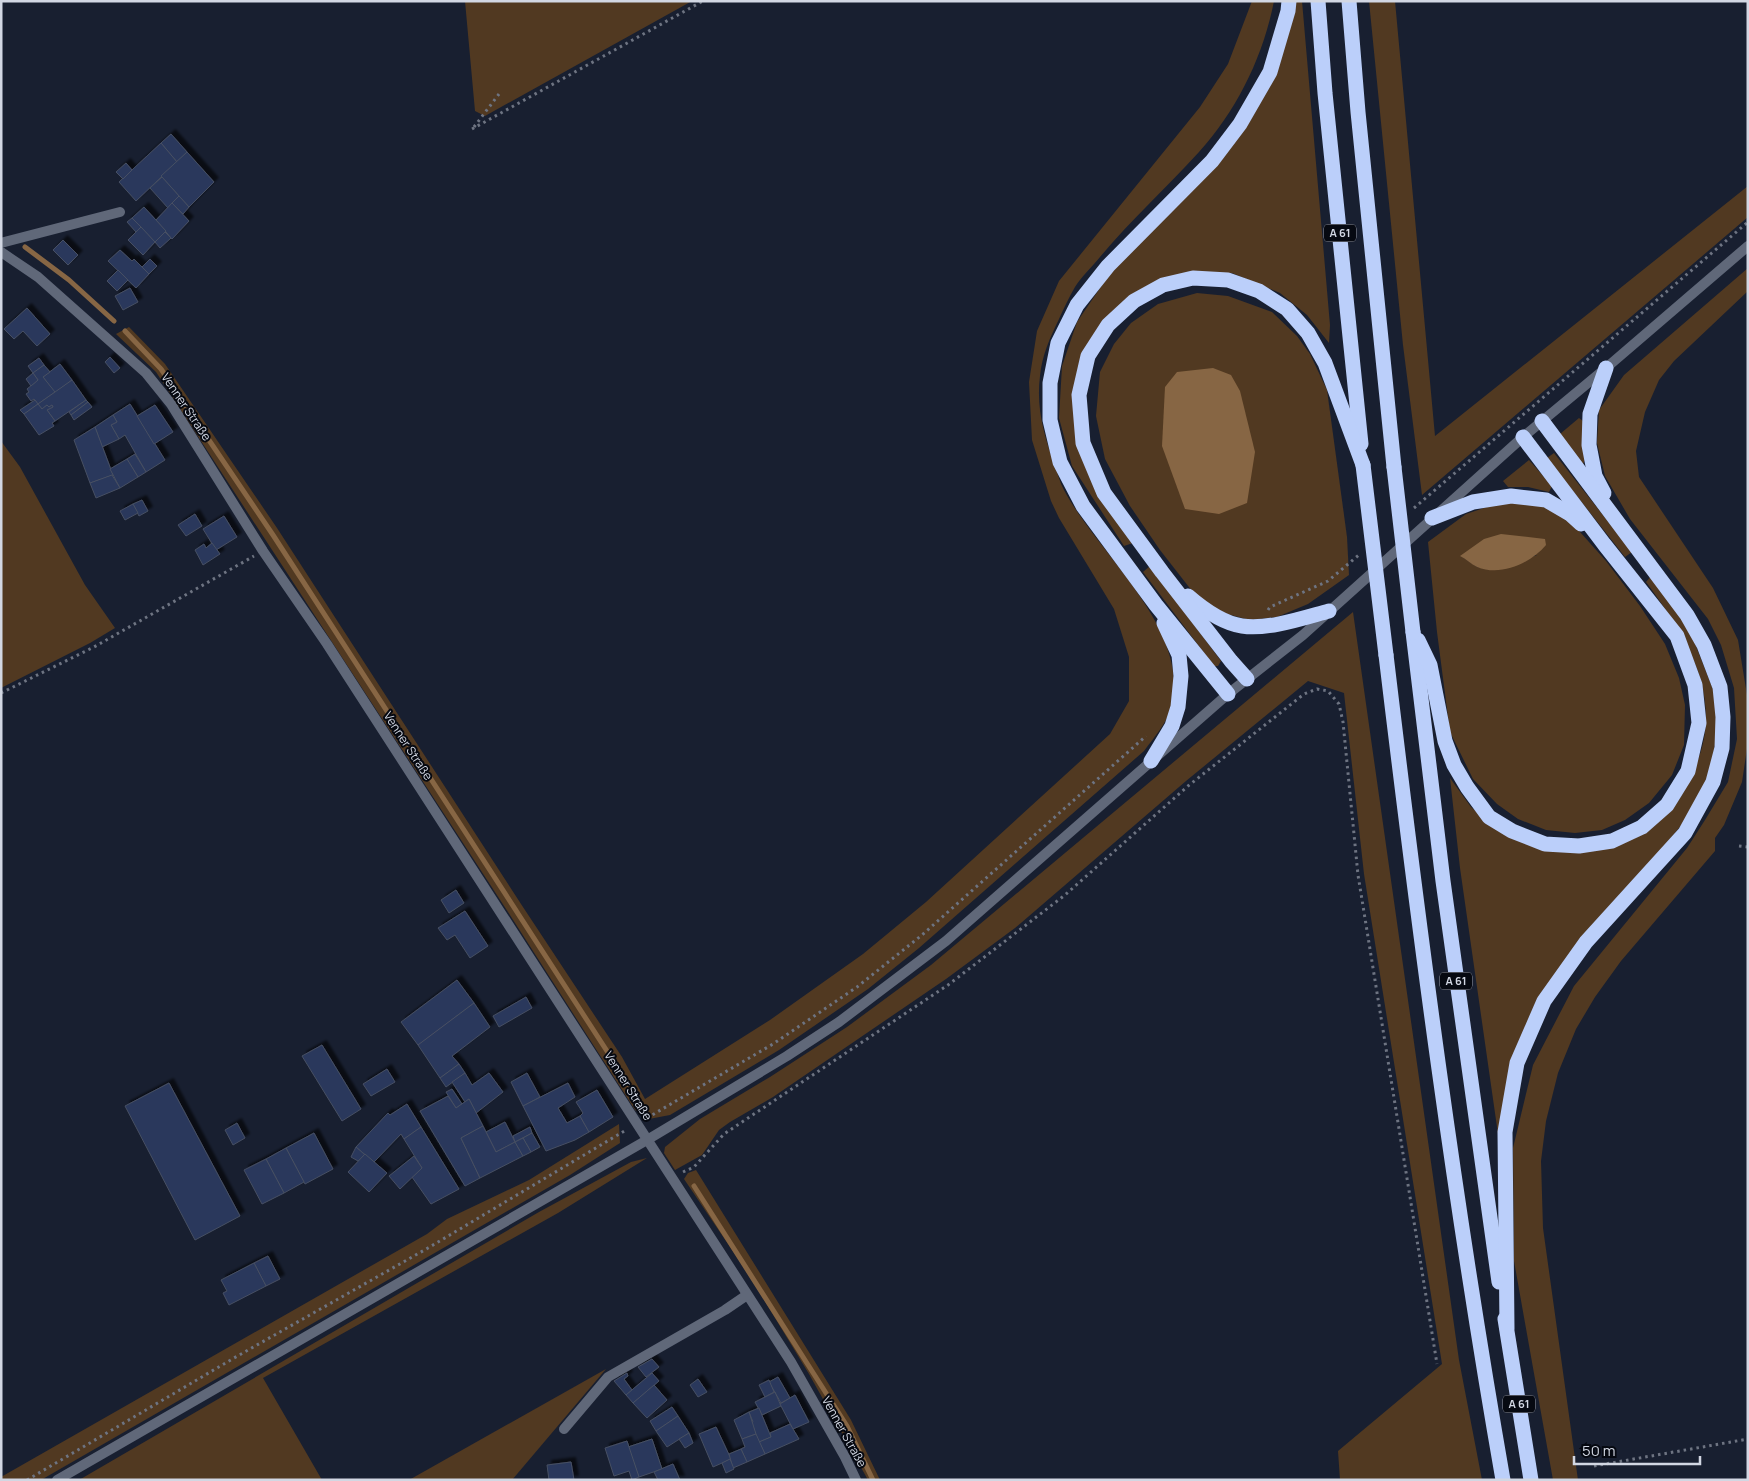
<svg xmlns="http://www.w3.org/2000/svg" width="1749" height="1481" font-family="Manrope,sans-serif">
<defs>
<filter id="shadow"><feDropShadow dx="4.5" dy="-4.5" stdDeviation="1" flood-color="#0009"/></filter>
</defs>
<rect width="100%" height="100%" fill="#181f30"/>
<!-- green -->
<g fill="#513921" fill-rule="evenodd">
<polygon points="465,1 692,1 485,116 475,111"/>
<path d="M1252,1H1274C1263,57 1237,110 1199,152C1166,188 1131,220 1100,257C1092,267 1081,277 1075,287C1069,297 1064,308 1059,319C1050,338 1042,355 1040,376C1036,408 1044,436 1055,466C1058,474 1060,483 1064,490C1097,552 1180,619 1174,694C1173,716 1156,735 1144,751L919,948L868,989L779,1050L670,1115L649,1119L635,1110L508,912L156,372L116,334L129,327L165,364L277,528L521,904L622,1057L645,1099L770,1020L863,954L926,902L1110,734L1129,701V657L1114,609L1059,518L1051,501L1032,440L1029,382L1037,331L1059,281L1200,107L1228,64Z"/>
<polygon points="1295,1 1302,1 1330,325 1329,343 1307,315 1280,293 1232,273 1194,273 1100,327 1078,432 1133,543 1124,546 1072,466 1059,418 1062,366 1077,322 1113,269 1245,129"/>
<polygon points="1369,1 1395,1 1435,436 1748,186 1748,217 1422,495 1403,345"/>
<polygon points="1748,268 1748,291 1674,361 1659,380 1645,412 1636,451 1639,477 1713,588 1738,640 1747,695 1748,742 1742,782 1724,825 1715,838 1715,851 1621,961 1595,997 1576,1029 1558,1073 1546,1121 1541,1161 1543,1228 1578,1480 1553,1480 1514,1261 1513,1148 1533,1065 1574,986 1687,848 1705,820 1728,782 1737,739 1734,688 1721,645 1708,619 1630,519 1605,476 1597,443 1599,410 1624,375"/>
<polygon points="1197,293 1228,296 1272,312 1297,336 1310,354 1327,390 1347,537 1349,575 1308,604 1277,617 1250,620 1227,614 1214,608 1192,591 1160,550 1130,506 1105,459 1096,416 1100,372 1114,344 1131,323 1158,304"/>
<polygon points="1579,418 1583,421 1585,460 1582,466 1560,434"/>
<polygon points="1,441 20,467 85,585 115,628 90,643 1,688"/>
<polygon points="1554,453 1632,552 1625,557 1547,458"/>
<polygon points="1529,460 1552,486 1549,492 1528,487 1508,487 1503,481"/>
<path d="M1516,502L1546,506L1572,523L1606,561L1640,606L1665,644L1679,678L1685,705L1684,745L1672,775L1649,803L1625,820L1602,830L1575,833L1546,830L1518,819L1497,804L1473,779L1450,732L1437,632L1428,542L1466,514L1493,505ZM1537,555L1491,570L1477,567L1461,556Z"/>
<polygon points="1150,566 1221,661 1218,666 1214,666 1143,572"/>
<path d="M1651,576L1690,631L1716,697L1717,733L1711,767L1704,786L1688,817L1546,990L1498,1134L1460,868L1450,778L1471,807L1495,828L1585,852C1605,842 1626,833 1646,823C1653,819 1664,816 1670,811C1680,801 1687,785 1693,772C1727,700 1688,639 1646,582Z"/>
<polygon points="1353,612 1459,1360 1482,1480 1340,1480 1338,1451 1442,1364 1364,874 1344,693 1308,681 1186,781 1015,928 946,979 773,1097 730,1122 719,1130 702,1155 675,1170 664,1153 665,1147 700,1119 770,1077 847,1027 931,965"/>
<polygon points="619,1124 620,1143 570,1175 41,1480 1,1480 1,1477 427,1234 447,1219 529,1180"/>
<polygon points="647,1158 558,1213 263,1378 322,1480 79,1480 539,1212 631,1162"/>
<polygon points="696,1170 851,1420 880,1480 868,1480 809,1374 749,1275 684,1179 688,1173"/>
<polygon points="606,1369 512,1480 409,1480"/>
</g>
<!-- water -->
<g fill="#876644">
<polygon points="1213,368 1231,375 1240,391 1255,452 1247,503 1219,514 1185,509 1162,446 1165,387 1177,372"/>
<path d="M1501,534L1545,539L1546,545C1531,563 1501,577 1477,567C1471,564 1466,559 1460,556L1484,539Z"/>
</g>
<g fill="none" stroke-linecap="round" stroke-linejoin="round">
<!-- stream -->
<g stroke="#876644" stroke-width="5">
<polyline points="25,247 69,280 114,321"/>
<polyline points="125,331 161,369 273,535 638,1099"/>
<polyline points="694,1186 847,1426 873,1480"/>
</g>
</g>
<!-- building -->
<g fill="#29385b" stroke="#474f63" filter="url(#shadow)">
<polygon points="171,134 187,152 177,162 161,143"/>
<polygon points="161,143 177,162 136,201 119,182"/>
<polygon points="187,152 214,182 189,207 161,176"/>
<polygon points="126,163 132,170 123,179 116,172"/>
<polygon points="162,177 179,196 168,208 150,188"/>
<polygon points="179,196 189,207 183,214 172,203"/>
<polygon points="172,203 189,221 172,239 156,220"/>
<polygon points="144,207 166,231 155,242 132,218"/>
<polygon points="132,218 141,227 136,232 127,222"/>
<polygon points="141,227 155,242 143,255 128,240"/>
<polygon points="165,232 171,238 160,248 155,242"/>
<polygon points="63,240 78,255 68,265 53,250"/>
<polygon points="120,250 132,261 134,259 149,274 136,288 108,261"/>
<polygon points="150,259 157,266 149,274 142,267"/>
<polygon points="118,270 128,280 117,291 107,281"/>
<polygon points="130,288 138,302 123,310 115,296"/>
<polygon points="27,308 50,334 37,346 23,331 14,339 4,329"/>
<polygon points="110,357 120,368 114,373 105,362"/>
<polygon points="39,358 44,365 33,373 28,366"/>
<polygon points="60,364 72,380 55,393 43,377"/>
<polygon points="44,365 50,372 43,377 55,392 38,404 34,399 31,401 26,394 29,392 27,389 38,380 33,373"/>
<polygon points="33,373 38,380 31,386 26,379"/>
<polygon points="72,380 86,400 55,421 47,410 53,407 52,405 49,407 47,405 42,409 38,404"/>
<polygon points="35,400 38,404 24,414 20,410"/>
<polygon points="86,400 88,402 71,415 69,412"/>
<polygon points="88,402 92,407 74,420 71,415"/>
<polygon points="38,404 42,409 47,405 49,407 52,405 53,407 47,410 55,421 52,423 54,426 39,435 24,414"/>
<polygon points="130,404 165,460 146,472 125,435 119,439 111,425 117,422 113,415"/>
<polygon points="155,405 173,432 154,444 137,416"/>
<polygon points="113,415 117,422 111,425 119,439 102,447 95,427"/>
<polygon points="95,427 113,475 90,483 74,440"/>
<polygon points="135,454 146,472 138,477 127,459"/>
<polygon points="127,459 138,477 120,488 110,469"/>
<polygon points="112,475 120,488 96,498 90,483"/>
<polygon points="142,500 148,511 139,516 133,504"/>
<polygon points="133,504 138,513 125,520 120,511"/>
<polygon points="195,514 202,526 186,536 178,525"/>
<polygon points="224,516 237,537 216,550 203,529"/>
<polygon points="212,543 220,554 203,565 195,550 204,544 206,548"/>
<polygon points="456,890 464,903 449,913 441,900"/>
<polygon points="465,911 488,946 470,958 455,935 447,940 438,928"/>
<polygon points="457,980 474,1003 418,1045 401,1022"/>
<polygon points="526,997 532,1008 499,1027 493,1016"/>
<polygon points="474,1003 490,1027 452,1056 459,1064 440,1078 418,1045"/>
<polygon points="322,1045 361,1109 342,1121 302,1056"/>
<polygon points="459,1064 465,1073 446,1087 440,1078"/>
<polygon points="387,1069 395,1082 371,1096 363,1084"/>
<polygon points="465,1073 472,1085 489,1073 503,1092 476,1113 469,1099 465,1102 452,1082"/>
<polygon points="527,1073 540,1097 523,1106 511,1082"/>
<polygon points="169,1083 240,1216 195,1240 125,1106"/>
<polygon points="568,1083 575,1097 558,1108 567,1123 580,1116 589,1132 575,1140 546,1151 523,1106"/>
<polygon points="452,1089 462,1104 456,1108 446,1092"/>
<polygon points="597,1090 613,1117 589,1132 580,1116 583,1113 576,1102"/>
<polygon points="448,1096 456,1108 469,1099 483,1126 461,1138 480,1178 465,1186 420,1111"/>
<polygon points="407,1104 421,1127 404,1139 401,1134 374,1162 356,1147 388,1113 390,1115"/>
<polygon points="505,1122 515,1142 496,1152 486,1132"/>
<polygon points="237,1123 245,1138 233,1145 225,1130"/>
<polygon points="483,1126 496,1152 515,1142 523,1156 480,1178 461,1138"/>
<polygon points="421,1127 459,1189 431,1204 412,1177 422,1168 404,1139"/>
<polygon points="530,1127 532,1133 515,1142 513,1136"/>
<polygon points="314,1133 333,1169 305,1184 286,1148"/>
<polygon points="532,1133 540,1147 531,1152 523,1138"/>
<polygon points="523,1138 531,1152 523,1156 515,1142"/>
<polygon points="356,1147 365,1155 358,1161 351,1157"/>
<polygon points="286,1148 304,1182 284,1193 266,1159"/>
<polygon points="365,1154 387,1173 369,1192 348,1172"/>
<polygon points="414,1156 422,1168 400,1189 389,1176"/>
<polygon points="266,1159 284,1193 262,1204 244,1170"/>
<polygon points="268,1256 280,1279 266,1286 254,1263"/>
<polygon points="254,1263 266,1286 229,1305 223,1293 227,1291 221,1280"/>
<polygon points="652,1359 659,1367 646,1377 638,1367"/>
<polygon points="627,1373 628,1376 624,1379 632,1390 626,1395 614,1381"/>
<polygon points="652,1373 659,1381 633,1403 626,1395"/>
<polygon points="778,1377 790,1398 781,1403 769,1382"/>
<polygon points="698,1379 707,1392 698,1397 690,1385"/>
<polygon points="769,1380 774,1392 765,1397 759,1385"/>
<polygon points="654,1385 667,1400 647,1418 633,1403"/>
<polygon points="775,1392 781,1406 762,1415 755,1402"/>
<polygon points="795,1395 809,1422 793,1429 780,1404"/>
<polygon points="672,1407 678,1416 656,1431 650,1421"/>
<polygon points="759,1408 771,1437 759,1442 751,1423 753,1422 749,1412"/>
<polygon points="749,1412 756,1434 742,1439 734,1420"/>
<polygon points="678,1416 689,1433 667,1447 656,1431"/>
<polygon points="790,1424 799,1439 765,1454 759,1442 771,1437 770,1433"/>
<polygon points="716,1427 731,1459 713,1467 699,1434"/>
<polygon points="689,1433 693,1443 685,1448 679,1439"/>
<polygon points="756,1434 765,1454 747,1462 741,1449 745,1447 742,1439"/>
<polygon points="652,1439 662,1469 639,1477 628,1447"/>
<polygon points="627,1441 639,1477 632,1480 629,1471 614,1476 605,1448"/>
<polygon points="741,1449 747,1462 733,1468 729,1454"/>
<polygon points="730,1459 734,1469 726,1473 722,1463"/>
<polygon points="571,1462 574,1480 549,1480 547,1465"/>
<polygon points="673,1464 680,1480 658,1480 654,1472"/>
</g>
<g fill="none" stroke-linecap="round" stroke-linejoin="round">
<!-- path -->
<g stroke="#6e7482" stroke-width="3" stroke-dasharray="2.5 4" stroke-linecap="butt">
<polyline points="474,127 499,94"/>
<polyline points="472,129 703,1"/>
<polyline points="1414,508 1748,222"/>
<polyline points="1268,610 1270,607 1328,581 1360,554"/>
<polyline points="1,693 94,647 254,556"/>
<polyline points="1739,846 1748,847"/>
<polyline points="647,1118 773,1044 857,987 922,935 1146,736"/>
<polyline points="683,1172 694,1167 724,1134 948,985 1065,895 1188,786 1304,694 1317,689 1328,691 1339,704 1343,722 1358,875 1437,1364"/>
<polyline points="1594,1466 1748,1439"/>
<polyline points="27,1480 234,1358 428,1248 626,1130"/>
</g>
<!-- service -->
<polyline stroke="#606879" stroke-width="10" points="1,243 120,212"/>
<!-- minor -->
<g stroke="#606879" stroke-width="10">
<polyline points="1,252 38,277 146,373 171,404 263,551 327,644 791,1362 845,1457 856,1480"/>
<polyline points="564,1429 608,1377 725,1310 747,1295"/>
</g>
<!-- tertiary -->
<polyline stroke="#606879" stroke-width="10" points="57,1480 647,1140 787,1056 839,1022 946,941 1228,694 1303,635 1523,437 1606,368 1748,246"/>
<!-- motorway -->
<g stroke="#bbcffa" stroke-width="15">
<polyline points="1318,1 1325,93 1361,444"/>
<polyline points="1349,1 1358,112 1394,467"/>
<polyline points="1604,493 1595,476 1589,445 1590,414 1606,368"/>
<polyline points="1432,518 1473,502 1511,496 1546,500 1570,514 1581,524"/>
<path d="M1188,596C1203,609 1222,623 1242,626C1268,630 1303,618 1329,611"/>
<polyline points="1413,632 1443,881 1499,1282"/>
<polyline points="1418,640 1430,665 1445,741 1454,765 1467,787 1489,817 1512,831 1545,844 1579,846 1612,841 1642,827 1667,805 1688,771 1699,723 1695,685 1677,636 1604,544 1523,437"/>
<path d="M1386,655C1419,931 1455,1206 1503,1480"/>
<polyline points="1247,679 1231,661 1162,572 1104,493 1083,443 1079,395 1088,356 1108,325 1134,301 1163,285 1193,278 1228,280 1259,291 1287,309 1308,333 1325,363 1363,465"/>
<polyline points="1228,694 1156,605 1083,506 1060,462 1050,420 1050,383 1058,343 1077,305 1108,266 1212,161 1240,124 1270,72 1288,11 1289,1"/>
<polyline points="1151,761 1172,726 1178,707 1181,676 1179,655 1164,623"/>
<polyline points="1505,1319 1531,1480"/>
<polyline points="1507,1328 1505,1132 1517,1063 1544,1001 1586,942 1685,833 1713,782 1722,748 1723,717 1720,687 1704,645 1687,615 1542,421"/>
</g>
<!-- motorway-bridge -->
<g stroke="#bbcffa" stroke-width="15">
<polyline points="1363,465 1386,655"/>
<polyline points="1394,467 1413,632"/>
</g>
</g>
<g text-anchor="middle" stroke-width="4" stroke-linejoin="round" paint-order="stroke">
<!-- shield labels -->
<g fill="#060911" stroke="#9599a4" stroke-width="1">
<rect x="1324" y="224.5" width="32" height="17" rx="4"/>
<rect x="1440" y="972.5" width="32" height="17" rx="4"/>
<rect x="1503" y="1395.5" width="32" height="17" rx="4"/>
</g>
<g font-size="11" font-weight="bold" fill="#d2d7e3">
<text x="1340" y="237">A 61</text>
<text x="1456" y="985">A 61</text>
<text x="1519" y="1408">A 61</text>
</g>
<!-- street labels -->
<g font-size="12" fill="#d2d7e3" stroke="#060911">
<text transform="translate(186 407) rotate(56)" y="4">Venner Straße</text>
<text transform="translate(408 746) rotate(57)" y="4">Venner Straße</text>
<text transform="translate(628 1086) rotate(58)" y="4">Venner Straße</text>
<text transform="translate(844 1432) rotate(61)" y="4">Venner Straße</text>
</g>
</g>
<!-- border -->
<rect width="1749" height="1481" fill="none" stroke="#d2d7e3" stroke-width="5"/>
<!-- scale -->
<path d="M1574 1456v8h126v-8" fill="none" stroke="#d2d7e3" stroke-width="2.5"/>
<text x="1582" y="1456" font-size="15" fill="#d2d7e3" stroke="#060911" stroke-width="4" paint-order="stroke">50 m</text>
</svg>
